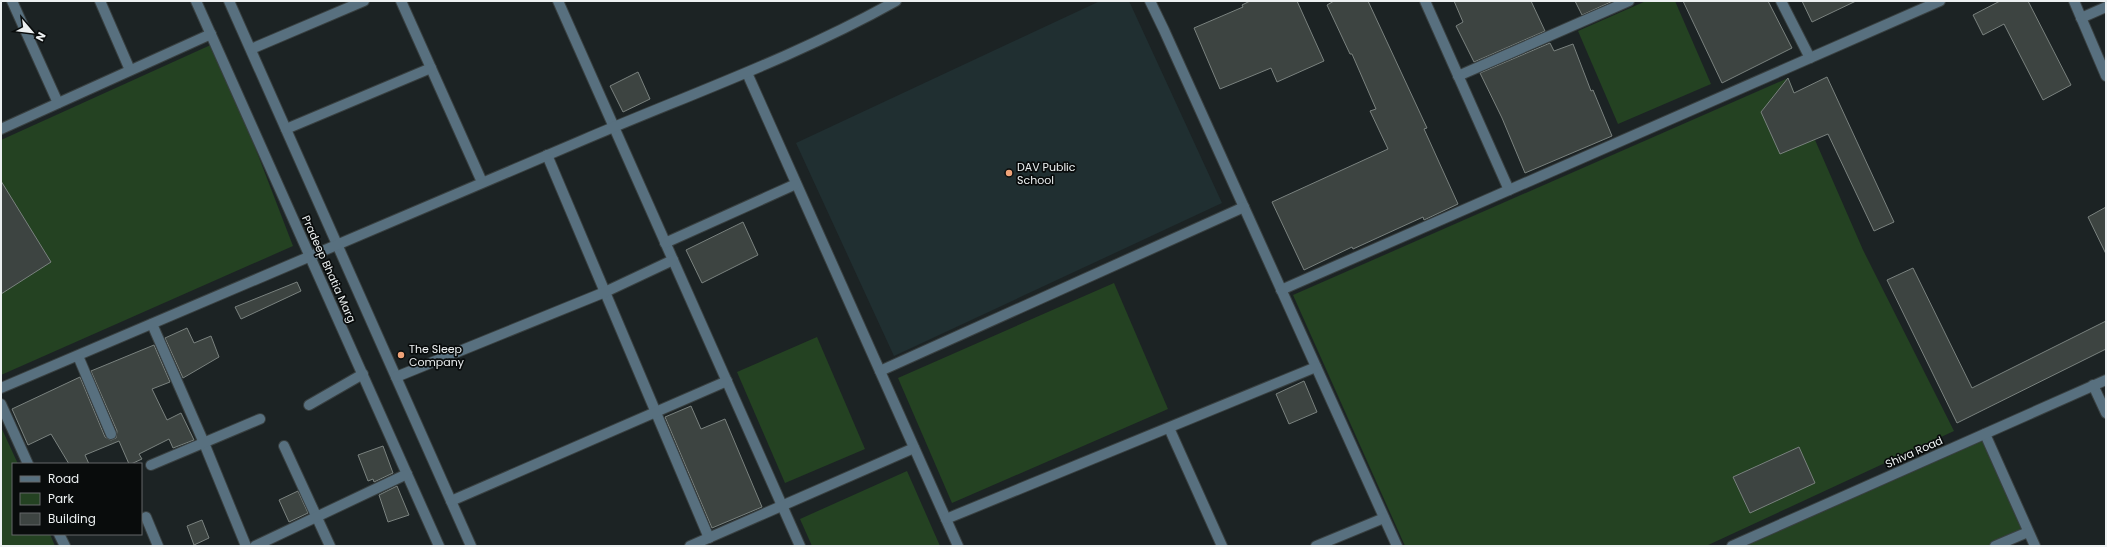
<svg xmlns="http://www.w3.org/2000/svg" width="2107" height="547" font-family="Poppins,sans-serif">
<rect width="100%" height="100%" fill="#1c2324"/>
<!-- built -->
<polygon fill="#202f31" points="1100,1 1129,1 1222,203 894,356 796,143"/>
<!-- green -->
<g fill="#244222">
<polygon points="1646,1 1675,1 1711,84 1618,124 1578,31"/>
<polygon points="215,43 293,246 1,375 1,140"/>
<polygon points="1788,78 1863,250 1954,431 1706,546 1405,546 1293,295"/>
<polygon points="1114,283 1168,409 952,503 898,378"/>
<polygon points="817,337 865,449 785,483 737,372"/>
<polygon points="1,427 18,464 13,464 13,534 50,534 55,546 1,546"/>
<polygon points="1985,434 2028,532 1995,546 1732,546"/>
<polygon points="907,471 940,546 812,546 800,519"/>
</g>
<!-- building -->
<g fill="#3d4441" stroke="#7a827f">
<polygon points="1250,1 1297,1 1324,61 1277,82 1271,68 1220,89 1194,28 1243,7 1242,5"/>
<polygon points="1334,1 1368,1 1427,128 1424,129 1458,204 1424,220 1423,217 1353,249 1352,247 1304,270 1272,202 1388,149 1370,111 1376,109 1352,54 1350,54 1327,5"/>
<polygon points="1454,1 1531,1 1545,31 1474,62 1456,26 1463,22"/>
<polygon points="1575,1 1613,1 1582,15"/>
<polygon points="1683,1 1768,1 1792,48 1722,83"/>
<polygon points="1802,1 1856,1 1812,22"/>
<polygon points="2000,1 2028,1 2071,85 2043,100 2004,24 1983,35 1973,15"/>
<polygon points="1550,43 1554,51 1573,44 1591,91 1593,90 1612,136 1525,173 1502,118 1480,73"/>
<polygon points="638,72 650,99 623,112 610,86"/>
<polygon points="1827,77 1894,222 1874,231 1828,134 1780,154 1761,112 1788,78 1794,93"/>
<polygon points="1,181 51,262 1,294"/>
<polygon points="2106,207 2106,254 2088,217"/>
<polygon points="743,222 758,255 702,283 686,250"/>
<polygon points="1913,268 1972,388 2106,321 2106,349 1957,423 1887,280"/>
<polygon points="297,282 301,291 241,319 235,307"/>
<polygon points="187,328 194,343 211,336 219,357 183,378 165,338"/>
<polygon points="154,345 170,382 152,389 167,420 181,413 194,440 173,448 169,439 139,454 142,459 131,464 129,464 119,441 85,455 89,464 69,464 51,434 28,445 12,409 80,377 105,437 111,440 116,438 117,431 91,371"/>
<polygon points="1304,381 1317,412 1289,424 1276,394"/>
<polygon points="691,406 701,429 725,419 762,507 712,528 665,417"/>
<polygon points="383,446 393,473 374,482 373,479 368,481 358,455"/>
<polygon points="1799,447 1815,483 1750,513 1733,477"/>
<polygon points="397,486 409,515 388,522 379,495"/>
<polygon points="298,491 308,513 289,522 279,500"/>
<polygon points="202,520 209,538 194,545 187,526"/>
</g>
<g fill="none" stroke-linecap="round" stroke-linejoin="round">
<defs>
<g id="minor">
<polyline points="12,1 58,103"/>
<polyline points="100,1 130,70"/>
<polyline points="196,1 439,546"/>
<polyline points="229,1 471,546"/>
<polyline points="401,1 482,182"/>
<polyline points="558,1 800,546"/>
<polyline points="1150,1 1164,30 1397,546"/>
<polyline points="1425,1 1509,190"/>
<polyline points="1781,1 1810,58"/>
<polyline points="2074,1 2106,76"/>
<polyline points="2081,18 2106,7"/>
<polyline points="251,49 364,1"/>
<polyline points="747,73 958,546"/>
<polyline points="1458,76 1629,1"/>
<polyline points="1,129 211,34"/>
<polyline points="286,129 431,68"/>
<polyline points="547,155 709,538"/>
<polyline points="665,243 796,184"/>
<polyline points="1281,290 1940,1"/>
<polyline points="152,324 204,443 246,546"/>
<polyline points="78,356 111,434"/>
<polyline points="880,371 1244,207"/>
<polyline points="396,377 605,292 673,260"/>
<polyline points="2093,385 2106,413"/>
<path d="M1,388C195,306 389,223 583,140C688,95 796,57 896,1"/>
<polyline points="1,404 28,464"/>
<polyline points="309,405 363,374"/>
<polyline points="1169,428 1222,546"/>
<polyline points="1985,434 2035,546"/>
<polyline points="284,446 330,546"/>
<polyline points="151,465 260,419"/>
<polyline points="451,501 727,381"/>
<polyline points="146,517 158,546"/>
<polyline points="946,519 1316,367"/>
<polyline points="59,534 65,546"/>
<polyline points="255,546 407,474"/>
<polyline points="690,546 914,448"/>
<polyline points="1316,546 1384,518"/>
<polyline points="1732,546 2106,380"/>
<polyline points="1995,546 2028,532"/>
</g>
</defs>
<!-- minor casing -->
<use href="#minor" stroke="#394041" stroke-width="12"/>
<!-- minor -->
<use href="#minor" stroke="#58707f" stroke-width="10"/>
</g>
<!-- markers -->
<g fill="#f0a378" stroke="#090c0c" stroke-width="1.5">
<circle cx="1009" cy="173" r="4"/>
<circle cx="401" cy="355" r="4"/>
</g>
<g text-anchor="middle" stroke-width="3.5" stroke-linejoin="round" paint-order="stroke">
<!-- poi labels -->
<g font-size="11" fill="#ecf0f1" stroke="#090c0c" text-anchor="start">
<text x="1017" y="171">DAV Public<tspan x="1017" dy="13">School</tspan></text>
<text x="409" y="353">The Sleep<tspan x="409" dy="13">Company</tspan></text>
</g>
<!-- street labels -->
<g font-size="11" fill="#ecf0f1" stroke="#090c0c">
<text transform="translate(329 269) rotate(66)" y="4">Pradeep Bhatia Marg</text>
<text transform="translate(1914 452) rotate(-24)" y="4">Shiva Road</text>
</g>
</g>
<!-- border -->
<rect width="2107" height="547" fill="none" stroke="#ecf0f1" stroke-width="4"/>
<!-- legend -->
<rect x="12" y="463" width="130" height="72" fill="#090c0c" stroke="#646768"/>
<rect x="20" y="476" width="20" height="6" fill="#58707f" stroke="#646768"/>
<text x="48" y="483" font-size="12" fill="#ecf0f1">Road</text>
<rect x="20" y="493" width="20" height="12" fill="#244222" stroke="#646768"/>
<text x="48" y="503" font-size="12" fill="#ecf0f1">Park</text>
<rect x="20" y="513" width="20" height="12" fill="#3d4441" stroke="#646768"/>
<text x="48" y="523" font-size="12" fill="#ecf0f1">Building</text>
<!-- north arrow -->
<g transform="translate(32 32) rotate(118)" stroke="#090c0c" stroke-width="3" paint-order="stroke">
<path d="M0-3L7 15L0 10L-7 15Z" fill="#ecf0f1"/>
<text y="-6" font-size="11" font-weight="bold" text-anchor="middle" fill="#ecf0f1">N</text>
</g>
</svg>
